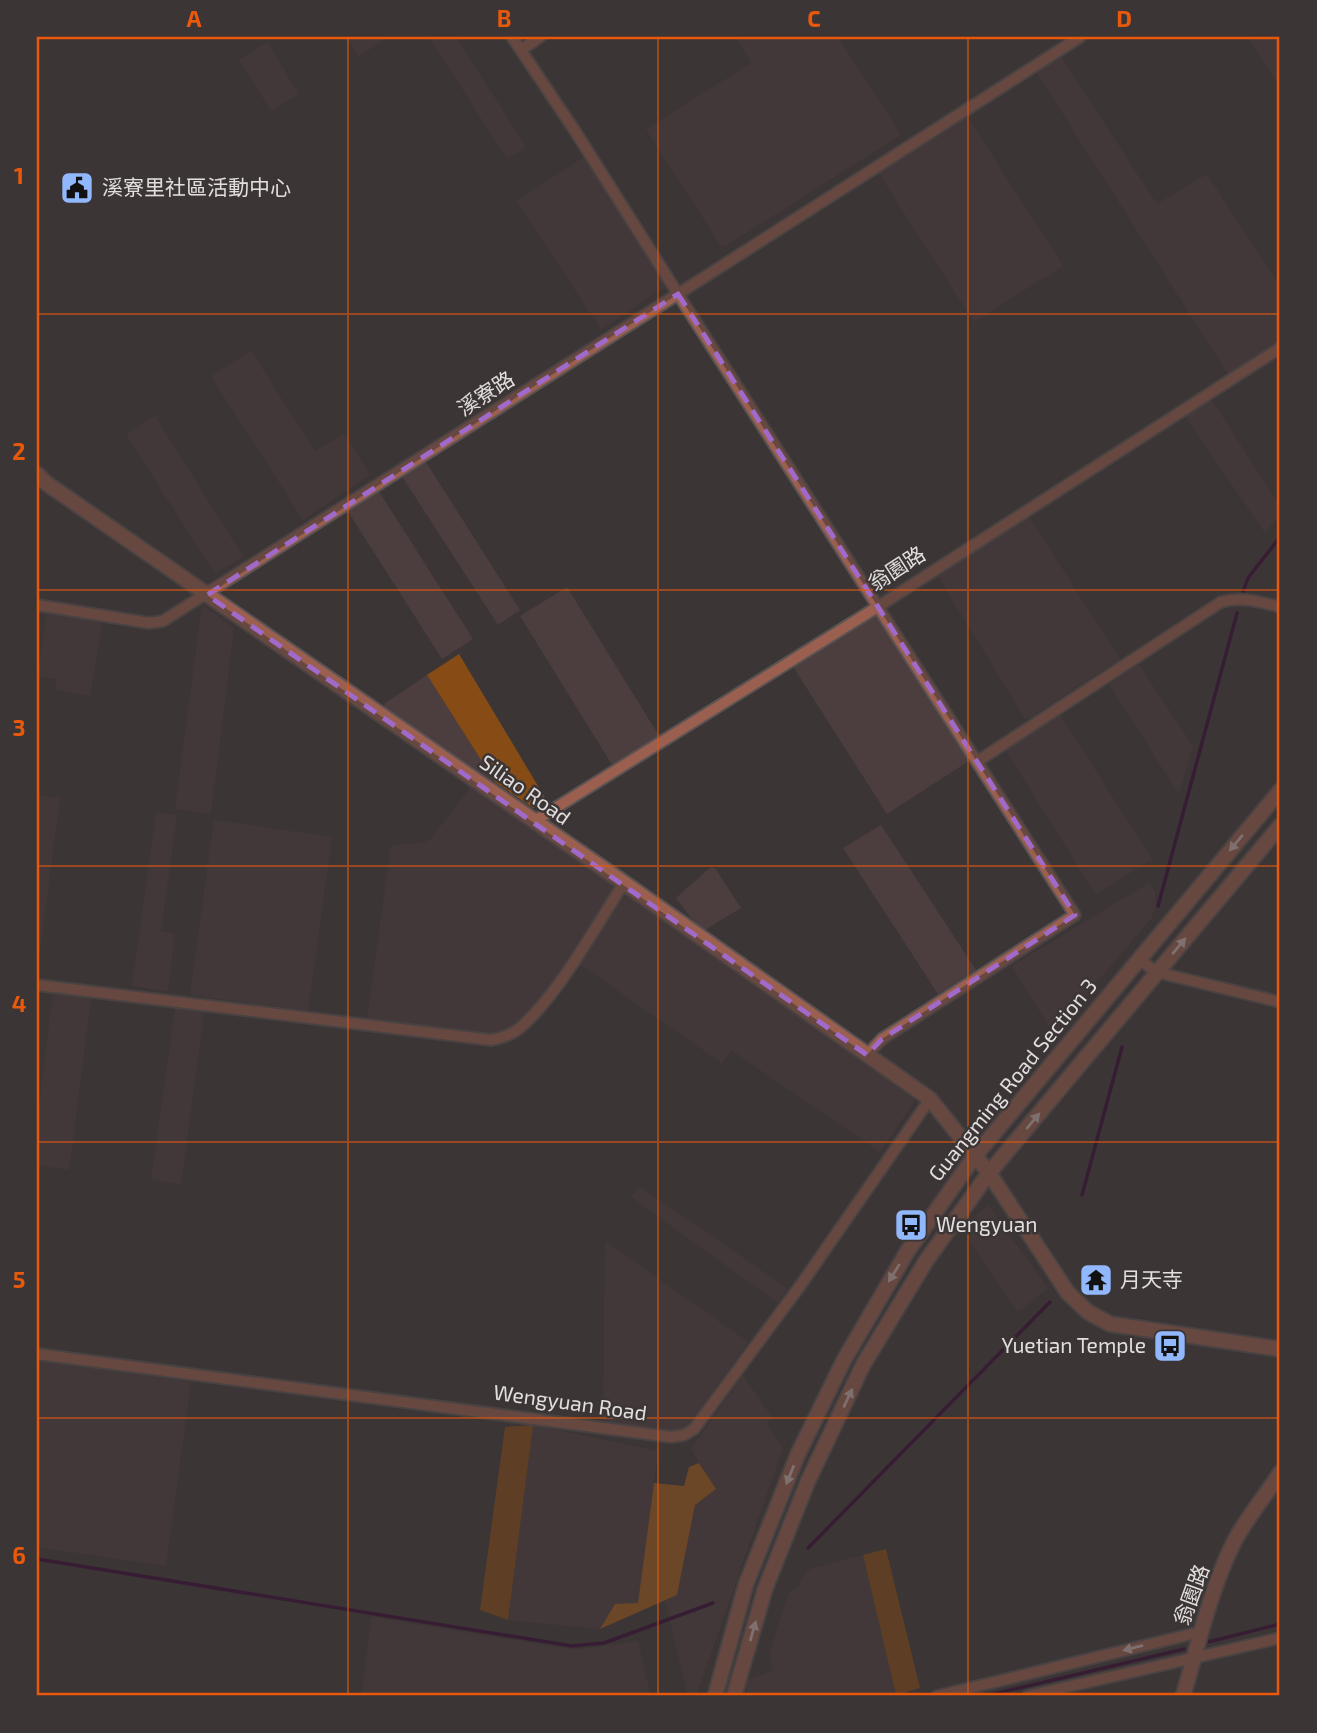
<svg xmlns="http://www.w3.org/2000/svg" width="1317" height="1733" font-family="'Exo 2','Noto Sans TC',sans-serif">
<rect width="100%" height="100%" fill="#3c3535"/>
<!-- built -->
<g fill="#4c3d3e">
<polygon points="347,37 389,37 359,56"/>
<polygon points="429,37 456,37 526,147 507,159"/>
<polygon points="740,37 838,37 901,135 722,248 646,129 751,63 737,39"/>
<polygon points="1248,37 1280,37 1280,87"/>
<polygon points="267,42 299,94 271,111 239,60"/>
<polygon points="1060,56 1157,204 1207,174 1280,287 1280,340 1228,374 1035,70"/>
<polygon points="967,116 1063,266 974,322 878,172"/>
<polygon points="587,155 666,281 666,286 601,330 517,201"/>
<polygon points="251,351 315,451 344,434 370,475 303,520 211,376"/>
<polygon points="1209,396 1280,506 1280,514 1265,533 1183,413"/>
<polygon points="155,416 243,557 215,573 126,435"/>
<polygon points="424,459 520,610 498,625 401,475"/>
<polygon points="378,490 473,639 442,659 347,510"/>
<polygon points="1027,514 1120,659 1026,720 935,572"/>
<polygon points="567,587 661,739 614,768 520,616"/>
<polygon points="202,605 234,628 211,814 175,809"/>
<polygon points="876,611 972,759 887,814 792,665"/>
<polygon points="47,613 103,621 90,696 55,690 57,679 37,676"/>
<polygon points="1139,665 1193,746 1179,794 1109,684"/>
<polygon points="427,675 495,782 386,710 384,704"/>
<polygon points="1060,715 1152,859 1096,895 1006,751"/>
<polygon points="472,785 612,885 613,895 521,1026 499,1037 367,1020 391,845 423,843 431,839"/>
<polygon points="37,795 60,798 37,973"/>
<polygon points="156,812 177,815 161,931 175,934 168,991 132,986"/>
<polygon points="214,820 332,837 308,1011 190,995"/>
<polygon points="881,825 976,970 938,994 843,848"/>
<polygon points="711,867 715,868 741,908 705,930 694,922 676,898"/>
<polygon points="1149,883 1155,891 1156,906 1151,919 1053,1033 1012,966"/>
<polygon points="627,896 911,1095 914,1102 880,1152 731,1050 722,1063 578,963 622,899"/>
<polygon points="92,991 69,1170 37,1165 37,1120 53,992"/>
<polygon points="176,1002 205,1006 181,1184 151,1180"/>
<polygon points="639,1186 787,1288 778,1303 631,1197"/>
<polygon points="988,1205 1048,1288 1018,1312 967,1238 964,1228"/>
<polygon points="605,1241 748,1342 684,1431 678,1433 603,1421"/>
<polygon points="37,1360 191,1382 166,1566 37,1547"/>
<polygon points="743,1375 773,1419 766,1424 783,1448 696,1696 688,1696 665,1601 677,1595 695,1505 716,1489 691,1449"/>
<polygon points="533,1425 658,1451 638,1603 615,1604 600,1629 508,1620"/>
<polygon points="863,1555 896,1695 746,1696 747,1680 772,1671 770,1652 789,1592 798,1588 803,1577 810,1569"/>
<polygon points="371,1617 577,1650 638,1641 651,1696 362,1696"/>
</g>
<!-- green -->
<g fill="#874c15">
<polygon points="459,654 547,801 533,808 495,782 427,675"/>
<polygon points="533,1425 508,1620 480,1610 505,1427"/>
<polygon points="886,1549 920,1688 896,1695 863,1555"/>
</g>
<!-- forest -->
<polygon fill="#a55d1a" points="699,1463 716,1489 695,1505 677,1595 600,1629 615,1604 638,1603 654,1483 684,1486 689,1467"/>
<g fill="none" stroke-linecap="round" stroke-linejoin="round">
<!-- stream -->
<g stroke="#310231" stroke-width="3.5">
<polyline points="1243,592 1248,578 1280,537"/>
<polyline points="1158,906 1237,613"/>
<polyline points="1082,1195 1122,1047"/>
<polyline points="808,1548 1050,1302"/>
<polyline points="37,1559 572,1646 604,1643 713,1603"/>
<polyline points="1208,1642 1280,1624"/>
<polyline points="985,1696 1184,1649"/>
</g>
<defs>
<g id="minor">
<polyline points="521,50 540,37"/>
<polyline points="37,605 149,623 163,621 678,294 575,131 512,37"/>
<path d="M978,761L1221,602C1241,596 1261,602 1280,607"/>
<polyline points="533,822 879,606 1280,348"/>
<polyline points="1139,959 1156,972 1280,1002"/>
<path d="M37,985L491,1040C502,1038 511,1035 520,1028C559,994 595,927 624,883"/>
<polyline points="867,1055 882,1039 1075,915 678,294 1080,37"/>
<polyline points="37,1354 671,1437 684,1435 694,1429 800,1286 930,1099"/>
<polyline points="937,1696 1200,1632"/>
<polyline points="1028,1696 1280,1638"/>
</g>
<g id="tertiary">
<polyline points="37,474 46,483 624,883 930,1099 989,1173 1068,1293 1088,1312 1110,1324 1280,1349"/>
<polyline points="715,1696 746,1584 798,1454 844,1360 907,1252 974,1157 1280,791"/>
<polyline points="734,1696 765,1589 808,1481 863,1365 926,1261 989,1173 1280,826"/>
<path d="M1183,1696C1198,1646 1209,1594 1232,1546C1245,1519 1265,1497 1280,1473"/>
</g>
</defs>
<!-- minor casing -->
<use href="#minor" stroke="#5a5353" stroke-width="14"/>
<!-- tertiary casing -->
<use href="#tertiary" stroke="#5a5353" stroke-width="18"/>
<!-- minor -->
<use href="#minor" stroke="#9a5f4f" stroke-width="10"/>
<!-- tertiary -->
<use href="#tertiary" stroke="#9a5f4f" stroke-width="14"/>
</g>
<!-- one-way arrows -->
<defs><path id="oneway-solid" d="M-6-.8H1V-3.2L6.5 0L1 3.2V.8H-6Z" transform="scale(1.75)"/></defs>
<g fill="#ccb8b3">
<use href="#oneway-solid" transform="translate(1236 843) rotate(130)"/>
<use href="#oneway-solid" transform="translate(1179 946) rotate(-50)"/>
<use href="#oneway-solid" transform="translate(1033 1121) rotate(-50)"/>
<use href="#oneway-solid" transform="translate(894 1273) rotate(122)"/>
<use href="#oneway-solid" transform="translate(848 1398) rotate(-65)"/>
<use href="#oneway-solid" transform="translate(790 1475) rotate(112)"/>
<use href="#oneway-solid" transform="translate(753 1631) rotate(-74)"/>
<use href="#oneway-solid" transform="translate(1133 1648) rotate(166)"/>
</g>
<!-- marked area -->
<path d="M0 0H1317V1733H0ZM678,294L1075,915L882,1039L867,1055L207,595Z" fill="#3c3535" fill-opacity=".55" fill-rule="evenodd"/>
<path fill="none" stroke="#9f6aca" stroke-width="5" stroke-dasharray="14 9" stroke-linejoin="round" d="M678,294L1075,915L882,1039L867,1055L207,595Z"/>
<!-- grid -->
<path fill="none" stroke="#e8590c" stroke-width="2" stroke-opacity="0.55" d="M348,37V1696M658,37V1696M968,37V1696M37,314H1280M37,590H1280M37,866H1280M37,1142H1280M37,1418H1280"/>
<!-- icons -->
<defs>
<symbol id="civic-square" viewBox="-11 -11 22 22"><rect x="-9" y="-9" width="18" height="18" rx="4" fill="#91b8fd" stroke="#3c3535"/><path d="M-.6-6.5H3V-4.5H.6V-3L4-1V1h2V6H-6V1h2V-1L-.6-3ZM-1.2 2.5V6h2.4V2.5Z" fill="#111"/></symbol>
<symbol id="bus-square" viewBox="-11 -11 22 22"><rect x="-9" y="-9" width="18" height="18" rx="4" fill="#91b8fd" stroke="#3c3535"/><path d="M-5-6H5V4H4V6H2V4H-2V6H-4V4H-5ZM-3.5-4V0h7V-4ZM-3.5 1.2v1.5H-2V1.2ZM2 1.2v1.5H3.5V1.2Z" fill="#111"/></symbol>
<symbol id="temple-square" viewBox="-11 -11 22 22"><rect x="-9" y="-9" width="18" height="18" rx="4" fill="#91b8fd" stroke="#3c3535"/><path d="M0-6L5-2H3V0L6.5 2.5H4V6H1.5V3h-3V6H-4V2.5H-6.5L-3 0V-2H-5Z" fill="#111"/></symbol>
</defs>
<g fill-rule="evenodd">
<use href="#civic-square" x="58" y="169" width="38" height="38"/>
<use href="#bus-square" x="892" y="1206" width="38" height="38"/>
<use href="#temple-square" x="1077" y="1261" width="38" height="38"/>
<use href="#bus-square" x="1151" y="1327" width="38" height="38"/>
</g>
<g text-anchor="middle" stroke-width="5" stroke-linejoin="round" paint-order="stroke">
<!-- poi labels -->
<g font-size="21" fill="#e2dede" stroke="#3c3535" text-anchor="start">
<text x="102" y="195">溪寮里社區活動中心</text>
<text x="936" y="1232">Wengyuan</text>
<text x="1120" y="1287">月天寺</text>
<text x="1146" y="1353" text-anchor="end">Yuetian Temple</text>
</g>
<!-- street labels -->
<g font-size="21" fill="#e2dede" stroke="#3c3535">
<text transform="translate(486 394) rotate(-33)" y="7">溪寮路</text>
<text transform="translate(897 569) rotate(-33)" y="7">翁園路</text>
<text transform="translate(525 790) rotate(35)" y="7">Siliao Road</text>
<text transform="translate(1013 1080) rotate(-51)" y="7">Guangming Road Section 3</text>
<text transform="translate(570 1403) rotate(8)" y="7">Wengyuan Road</text>
<text transform="translate(1192 1595) rotate(-70)" y="7">翁園路</text>
</g>
</g>
<!-- border -->
<rect width="1317" height="1733" fill="none" stroke="#3c3535" stroke-width="77"/>
<rect x="38" y="38" width="1240" height="1656" fill="none" stroke="#e8590c" stroke-width="2.5"/>
<g font-size="23" text-anchor="middle" font-weight="bold" fill="#e8590c">
<text x="194" y="27">A</text>
<text x="504" y="27">B</text>
<text x="814" y="27">C</text>
<text x="1124" y="27">D</text>
<text x="19" y="184">1</text>
<text x="19" y="460">2</text>
<text x="19" y="736">3</text>
<text x="19" y="1012">4</text>
<text x="19" y="1288">5</text>
<text x="19" y="1564">6</text>
</g>
</svg>
